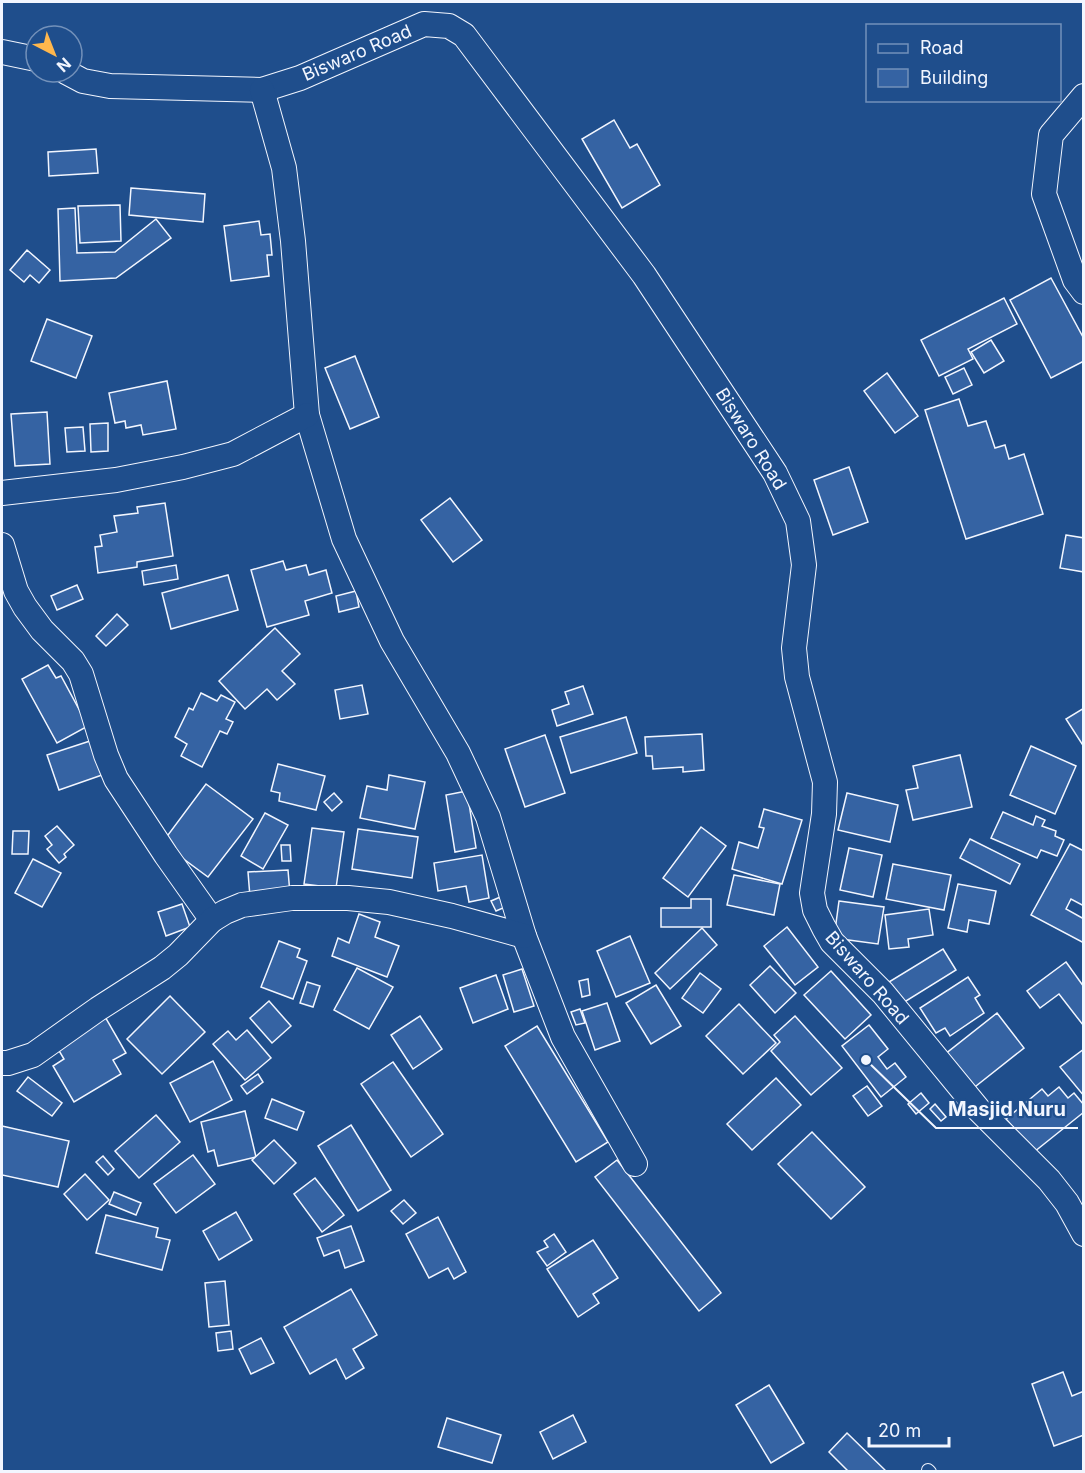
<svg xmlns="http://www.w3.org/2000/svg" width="1085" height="1473" font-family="Inter,sans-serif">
<rect width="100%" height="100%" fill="#1f4e8c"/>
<!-- building -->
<g fill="#3563a3" stroke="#f2f6ff" stroke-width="1.5">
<polygon points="614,120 630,148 637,144 660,185 622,208 582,139"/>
<polygon points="96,149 98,173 49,176 48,152"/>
<polygon points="131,188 205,194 203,222 129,215"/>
<polygon points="120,205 121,241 80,243 78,206"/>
<polygon points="75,208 77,253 115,252 156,219 171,238 116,278 60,281 58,209"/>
<polygon points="259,221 261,235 270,234 272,255 267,255 269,276 231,281 224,226"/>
<polygon points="27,250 50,270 39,283 30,275 24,282 10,270"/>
<polygon points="1051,278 1084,339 1084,361 1051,378 1010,300"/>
<polygon points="1004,298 1017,324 968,349 973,359 939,376 921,340"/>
<polygon points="47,319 92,336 76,378 31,361"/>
<polygon points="991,340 1004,361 984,373 971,352"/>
<polygon points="355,356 379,417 350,429 325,368"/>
<polygon points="964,368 972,385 953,394 945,377"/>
<polygon points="887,373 918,416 895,433 864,391"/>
<polygon points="167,381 176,429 143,435 141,425 126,428 125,421 115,423 109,393"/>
<polygon points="959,399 968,426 986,421 995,448 1005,445 1009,459 1024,454 1043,514 966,539 925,410"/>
<polygon points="47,412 50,464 15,466 11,414"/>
<polygon points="108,423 108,451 91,452 90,424"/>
<polygon points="83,427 85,451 67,452 65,428"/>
<polygon points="849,467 868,522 833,535 814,480"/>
<polygon points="450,498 482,540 453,562 421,520"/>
<polygon points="165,503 173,556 137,562 137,567 98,573 95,547 102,546 100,535 117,532 114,516 138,513 137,507"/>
<polygon points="1066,535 1084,538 1084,572 1060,568"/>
<polygon points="283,561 286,570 306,565 309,575 326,570 332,593 305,601 309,615 267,627 251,570"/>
<polygon points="176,565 178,579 144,585 142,571"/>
<polygon points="228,575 238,610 171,629 162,593"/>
<polygon points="77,585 83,599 57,610 51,596"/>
<polygon points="356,591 359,607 339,612 336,596"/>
<polygon points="117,614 128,625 106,646 96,636"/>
<polygon points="275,628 300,654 282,671 295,684 277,700 267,689 245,709 219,681"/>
<polygon points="48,665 56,678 61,676 88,726 57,743 22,679"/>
<polygon points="362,685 368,714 340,719 335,690"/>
<polygon points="583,686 593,714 557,726 552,710 569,704 565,692"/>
<polygon points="201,693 217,701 221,695 235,702 226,719 233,722 227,734 220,731 202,767 181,756 187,744 175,737 189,708 193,710"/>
<polygon points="1084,708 1084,747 1066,719"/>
<polygon points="626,717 637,753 571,773 560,737"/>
<polygon points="702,734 704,770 683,772 683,767 653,769 652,756 646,756 645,737"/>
<polygon points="545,735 565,793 525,807 505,749"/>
<polygon points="90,741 102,775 59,790 47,755"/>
<polygon points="1031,746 1076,766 1055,814 1010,795"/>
<polygon points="960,755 972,807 913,820 906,790 918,788 913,766"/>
<polygon points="278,764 325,776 316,810 279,801 280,793 271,791"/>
<polygon points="389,775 425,782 415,829 360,818 367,786 387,790"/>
<polygon points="206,784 253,819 208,877 162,843"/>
<polygon points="467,791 476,848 455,852 446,795"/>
<polygon points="334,793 342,802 332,811 324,802"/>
<polygon points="847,793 898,805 890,842 838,830"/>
<polygon points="764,809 802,820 782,884 732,869 739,842 758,848 764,828 759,827"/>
<polygon points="1003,812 1033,825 1036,816 1045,820 1042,826 1056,831 1055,836 1064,840 1057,856 1041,850 1037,858 991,838"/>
<polygon points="265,813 288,825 263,869 241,856"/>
<polygon points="57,826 74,845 64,854 66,857 59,863 47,849 52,845 45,836"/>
<polygon points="701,827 726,846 688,897 663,878"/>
<polygon points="312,828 344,832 336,888 304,884"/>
<polygon points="358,829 418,837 412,878 352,869"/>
<polygon points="13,831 29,831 28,854 12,854"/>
<polygon points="970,839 1020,864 1010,884 960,858"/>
<polygon points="1070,844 1084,851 1084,906 1071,899 1066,909 1084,919 1084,943 1031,915"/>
<polygon points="281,845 290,845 291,861 282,861"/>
<polygon points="849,848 882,855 873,897 840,890"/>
<polygon points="482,855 489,898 469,902 466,886 438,891 434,863"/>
<polygon points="33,859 61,873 42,907 15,893"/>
<polygon points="893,864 951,875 944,910 886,899"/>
<polygon points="288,870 290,894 250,897 248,872"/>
<polygon points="734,875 780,884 774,915 727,905"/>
<polygon points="958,884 996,891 989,924 969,920 967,932 948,928"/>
<polygon points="505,895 510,905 496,911 491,901"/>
<polygon points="691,899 711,899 711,927 661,927 661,908 691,908"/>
<polygon points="839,901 884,907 878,944 834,938"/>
<polygon points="182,904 190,927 166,936 158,912"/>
<polygon points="929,909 933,935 908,939 909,947 889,949 885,915"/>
<polygon points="359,914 380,922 375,937 399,946 387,977 332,956 338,938 349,943"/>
<polygon points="787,927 818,967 795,985 764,946"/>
<polygon points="702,928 717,945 670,989 655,973"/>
<polygon points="630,936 650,983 616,997 597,951"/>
<polygon points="279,941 300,949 297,957 307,961 293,999 261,987"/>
<polygon points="943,949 956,970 898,1006 884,985"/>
<polygon points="1066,962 1084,987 1083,1025 1059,994 1040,1008 1027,991"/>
<polygon points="770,966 796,993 775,1013 750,985"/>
<polygon points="357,968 393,987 369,1029 334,1010"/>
<polygon points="522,969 534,1006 514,1012 503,975"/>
<polygon points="831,971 871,1015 845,1039 804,995"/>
<polygon points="700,973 721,989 703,1013 682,998"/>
<polygon points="496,975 508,1009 473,1023 460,988"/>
<polygon points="968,977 980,995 975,998 984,1013 950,1036 945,1028 936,1033 920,1008"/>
<polygon points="588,979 590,995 582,997 579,981"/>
<polygon points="307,982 320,986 313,1007 300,1003"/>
<polygon points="656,985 681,1026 651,1044 626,1003"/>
<polygon points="170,996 205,1032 162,1074 127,1039"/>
<polygon points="269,1001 291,1026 272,1043 250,1018"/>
<polygon points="607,1003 620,1041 595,1050 582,1011"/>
<polygon points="739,1004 776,1043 743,1074 706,1036"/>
<polygon points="580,1009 585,1023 576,1025 571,1012"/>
<polygon points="997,1013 1024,1048 971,1090 944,1055"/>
<polygon points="104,1015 126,1053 113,1060 121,1074 74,1102 53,1066 64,1059 55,1044"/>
<polygon points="420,1016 442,1049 413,1069 391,1035"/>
<polygon points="795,1016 842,1068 811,1095 771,1051 780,1042 774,1035"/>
<polygon points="869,1025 888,1049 878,1057 887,1069 895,1063 906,1077 881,1097 842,1046"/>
<polygon points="537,1026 608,1142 576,1162 505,1046"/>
<polygon points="247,1030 271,1058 245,1080 213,1044 228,1031 236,1040"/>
<polygon points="1084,1049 1084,1096 1060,1067"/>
<polygon points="213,1061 232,1100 190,1122 170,1083"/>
<polygon points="393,1062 443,1134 411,1157 361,1084"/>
<polygon points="258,1074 263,1082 247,1094 241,1086"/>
<polygon points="28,1077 62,1103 52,1116 17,1091"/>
<polygon points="776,1078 801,1105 752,1150 727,1124"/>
<polygon points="867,1086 882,1106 868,1116 853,1096"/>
<polygon points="1059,1087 1068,1098 1074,1093 1084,1105 1084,1112 1034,1152 1006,1119 1042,1089 1048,1096"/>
<polygon points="921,1093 929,1103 916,1114 908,1104"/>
<polygon points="272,1099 304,1112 297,1130 265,1118"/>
<polygon points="935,1104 946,1117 941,1121 930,1109"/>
<polygon points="245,1111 256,1157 218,1166 214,1150 208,1152 201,1122"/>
<polygon points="156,1115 180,1142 139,1178 115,1151"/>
<polygon points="351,1125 391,1190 358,1211 318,1146"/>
<polygon points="2,1126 69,1141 58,1187 2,1175"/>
<polygon points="812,1132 865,1187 831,1219 778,1164"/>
<polygon points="274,1140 296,1163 274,1184 252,1160"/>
<polygon points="193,1155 215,1184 176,1213 154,1184"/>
<polygon points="103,1156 114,1169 108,1175 96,1162"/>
<polygon points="617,1160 721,1293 699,1311 595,1177"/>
<polygon points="85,1174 109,1200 87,1220 64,1194"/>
<polygon points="315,1178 344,1215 322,1232 294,1194"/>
<polygon points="114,1192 141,1203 136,1215 109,1204"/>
<polygon points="404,1200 416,1213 403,1224 391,1211"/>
<polygon points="236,1212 252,1240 219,1260 203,1231"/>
<polygon points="106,1215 158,1228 156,1237 170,1240 162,1270 96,1253"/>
<polygon points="438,1217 466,1272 454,1279 448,1268 429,1278 406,1234"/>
<polygon points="351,1226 364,1261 345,1268 339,1250 324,1256 317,1238"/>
<polygon points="554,1234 566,1252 547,1266 537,1252 548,1247 544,1241"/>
<polygon points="593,1240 618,1278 593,1294 599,1303 578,1317 547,1269"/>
<polygon points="225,1281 229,1325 209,1327 205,1283"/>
<polygon points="351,1289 377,1335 353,1349 364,1368 346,1379 336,1359 310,1374 284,1327"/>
<polygon points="231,1331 233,1349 218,1351 216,1333"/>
<polygon points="261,1338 274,1363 251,1374 239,1349"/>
<polygon points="1063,1372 1072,1396 1084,1391 1084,1435 1054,1446 1032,1384"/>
<polygon points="769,1385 804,1443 771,1463 736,1405"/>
<polygon points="573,1415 586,1442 553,1459 540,1432"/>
<polygon points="447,1418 501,1435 492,1463 438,1447"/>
<polygon points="847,1433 886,1471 886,1472 849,1472 829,1452"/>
</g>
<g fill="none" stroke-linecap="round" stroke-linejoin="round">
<defs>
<polyline id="service" points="928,1470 930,1472"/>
<g id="minor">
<polyline points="2,52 36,59"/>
<polyline points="66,72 83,81 110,86 262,90 300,78 424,24 449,26 464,35 644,275 775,473 798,521 804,565 794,648 797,677 825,782 824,814 812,893 815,910 824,928 832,942 883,993 979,1110 1049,1180 1067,1203 1084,1234"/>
<polyline points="262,90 284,168 293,241 307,415 344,539 392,641 458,753 488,817 524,936 563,1037 635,1164"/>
<polyline points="1084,96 1051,135 1044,194 1075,280 1084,292"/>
<polyline points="2,493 116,480 183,467 233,454 307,415"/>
<polyline points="2,545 16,591 25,607 42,630 73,661 81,674 106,755 116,779 166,855 212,920"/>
<polyline points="2,1063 8,1063 33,1055 98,1009 162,968 178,955 212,920 225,912 242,905 292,898 348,898 389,902 452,916 524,936"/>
</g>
</defs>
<!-- service casing -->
<use href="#service" stroke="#f2f6ff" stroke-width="14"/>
<!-- minor casing -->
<use href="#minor" stroke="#f2f6ff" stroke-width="26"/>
<!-- service -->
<use href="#service" stroke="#1f4e8c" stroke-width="12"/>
<!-- minor -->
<use href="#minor" stroke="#1f4e8c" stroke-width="24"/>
</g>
<g text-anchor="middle" stroke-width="4.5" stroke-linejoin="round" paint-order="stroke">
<!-- street labels -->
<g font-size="18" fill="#f2f6ff" stroke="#1f4e8c">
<text transform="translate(357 53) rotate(-23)" y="6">Biswaro Road</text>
<text transform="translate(751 439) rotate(58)" y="6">Biswaro Road</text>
<text transform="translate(867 978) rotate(49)" y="6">Biswaro Road</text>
</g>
</g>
<!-- callouts -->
<path fill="none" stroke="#f2f6ff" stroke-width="2" d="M866 1060L936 1128H1078"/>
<circle fill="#f2f6ff" stroke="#1f4e8c" stroke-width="2" cx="866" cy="1060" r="6"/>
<g font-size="20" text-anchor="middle" font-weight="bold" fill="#f2f6ff" stroke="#1f4e8c" stroke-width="4.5" stroke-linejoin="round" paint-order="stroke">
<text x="1007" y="1116">Masjid Nuru</text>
</g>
<!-- border -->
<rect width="1085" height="1473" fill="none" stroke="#f2f6ff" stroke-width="6"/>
<!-- legend -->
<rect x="866" y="24" width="195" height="78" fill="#1f4e8c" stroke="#7391ba" stroke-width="1.5"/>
<rect x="878" y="44" width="30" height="9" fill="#1f4e8c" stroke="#7391ba" stroke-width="1.5"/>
<text x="920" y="54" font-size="18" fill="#f2f6ff">Road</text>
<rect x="878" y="69" width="30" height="18" fill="#3563a3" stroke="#7391ba" stroke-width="1.5"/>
<text x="920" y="84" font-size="18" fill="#f2f6ff">Building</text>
<!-- north arrow -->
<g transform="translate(54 54) rotate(138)"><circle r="28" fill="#1f4e8c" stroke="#7391ba" stroke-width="1.5"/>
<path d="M0-4.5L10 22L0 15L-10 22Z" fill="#ffb74d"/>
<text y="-9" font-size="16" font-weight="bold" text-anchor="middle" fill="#f2f6ff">N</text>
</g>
<!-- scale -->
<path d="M869 1437v9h80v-9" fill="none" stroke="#f2f6ff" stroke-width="3"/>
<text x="878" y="1437" font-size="18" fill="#f2f6ff" stroke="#1f4e8c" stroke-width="4.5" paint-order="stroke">20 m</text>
</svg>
